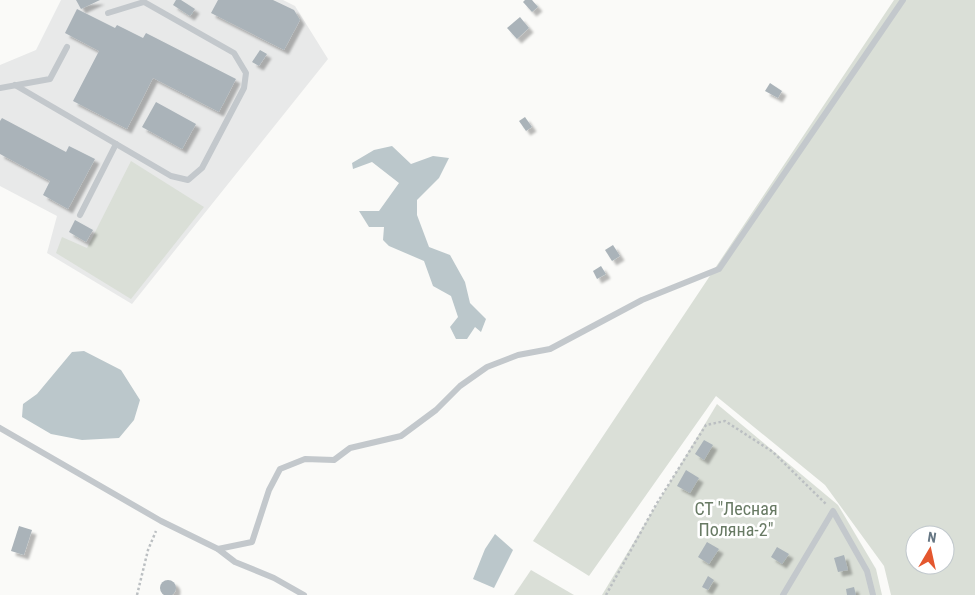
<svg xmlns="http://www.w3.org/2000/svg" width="975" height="595" font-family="'Roboto Condensed',sans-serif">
<defs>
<filter id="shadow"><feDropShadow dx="4.5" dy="4.5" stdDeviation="1" flood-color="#0004"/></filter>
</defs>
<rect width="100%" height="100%" fill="#fafaf8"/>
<!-- built -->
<polygon fill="#e8e9e9" points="61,0 283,0 295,6 328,59 132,304 47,253 57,216 0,186 0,65 36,50"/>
<!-- green -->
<g fill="#dadfd7" fill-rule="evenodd">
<path d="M894,0H975V595H891L884,566L825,485L716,396L589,576L533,541ZM915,535H945V565H915Z"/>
<polygon points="131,161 204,207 131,299 56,253 62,237 87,248"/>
<polygon points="717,404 838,505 876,569 882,595 602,595"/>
<polygon points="531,570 574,595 514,595"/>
</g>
<!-- water -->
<g fill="#bbc7cb">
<polygon points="392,146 411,164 433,156 449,158 439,178 417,200 417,215 429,247 450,255 465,282 470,303 486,319 481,332 475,327 467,339 456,339 450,327 458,317 451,296 433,286 424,261 389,246 383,240 384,227 369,227 359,211 379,211 399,183 372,162 353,169 352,163 374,150"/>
<polygon points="84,351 121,370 140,400 134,420 119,438 82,440 51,434 22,417 23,404 37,394 72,352"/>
<polygon points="495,534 513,550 494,588 473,579 485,549"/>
</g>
<!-- building -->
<g fill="#aab3b9" filter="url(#shadow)">
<polygon points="76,0 100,0 81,9"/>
<polygon points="176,0 181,0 195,9 190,16 173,5"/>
<polygon points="218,0 273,0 294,10 300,20 284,50 211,13"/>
<polygon points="525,0 532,0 538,7 532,12 523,2"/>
<polygon points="77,9 115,28 117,25 143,38 146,33 236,79 219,112 153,78 127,129 73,101 99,51 65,33"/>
<polygon points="520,17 529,28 517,39 507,28"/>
<polygon points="260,50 267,54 259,66 252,62"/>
<polygon points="770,83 782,91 778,98 765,91"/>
<polygon points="156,102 196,124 182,149 142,127"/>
<polygon points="525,117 532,127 526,131 519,121"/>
<polygon points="2,118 66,152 69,146 95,159 68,209 43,195 50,181 0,154 0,121"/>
<polygon points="75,220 93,230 86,242 69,232"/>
<polygon points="613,245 620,256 612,261 605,250"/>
<polygon points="601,266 606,274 597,279 593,271"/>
<polygon points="704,440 713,445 704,460 695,454"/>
<polygon points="686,470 699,478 690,493 677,486"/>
<polygon points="19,526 32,530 24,555 11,551"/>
<polygon points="707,542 719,549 709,564 698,557"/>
<polygon points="777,547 789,554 782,564 771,557"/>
<polygon points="844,555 848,570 838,572 834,558"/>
<polygon points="708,576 714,580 708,590 702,587"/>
<circle cx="168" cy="588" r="8"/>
<polygon points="854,587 856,595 847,595 846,589"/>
</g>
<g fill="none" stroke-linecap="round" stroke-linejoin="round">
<!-- path -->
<g stroke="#bbbfc2" stroke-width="2.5" stroke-dasharray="2.5 2.5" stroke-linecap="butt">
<polyline points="137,595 148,550 156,531"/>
<polyline points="606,595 657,503 706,425 725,421 773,452 826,504"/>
</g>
<!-- service -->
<g stroke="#c3c8cc" stroke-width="6">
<polyline points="15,85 171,176 188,180 202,168 244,88 246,73 234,53 144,2 108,13"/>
<polyline points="0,88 50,79 67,47"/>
<polyline points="80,215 116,144"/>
<polyline points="0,428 161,521 218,549 235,562 274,578 304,595"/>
<polyline points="218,549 252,542 269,490 280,469 305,459 334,460 350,448 401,436 436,410 460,386 487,367 518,355 550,349 642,300 719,269 903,0"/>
<polyline points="783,595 833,511 867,571 873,595"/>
</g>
</g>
<g text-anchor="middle" stroke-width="5" stroke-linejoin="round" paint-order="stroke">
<!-- park labels -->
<g font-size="18" fill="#687a64" stroke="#fff">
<text x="736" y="515">СТ "Лесная<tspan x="736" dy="21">Поляна-2"</tspan></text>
</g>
</g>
<!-- north arrow -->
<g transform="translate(930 550) rotate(9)"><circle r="24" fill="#ffffff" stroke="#c1c8cd"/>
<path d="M0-4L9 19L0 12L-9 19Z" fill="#e4572e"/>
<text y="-8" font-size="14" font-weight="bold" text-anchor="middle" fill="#657683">N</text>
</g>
</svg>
